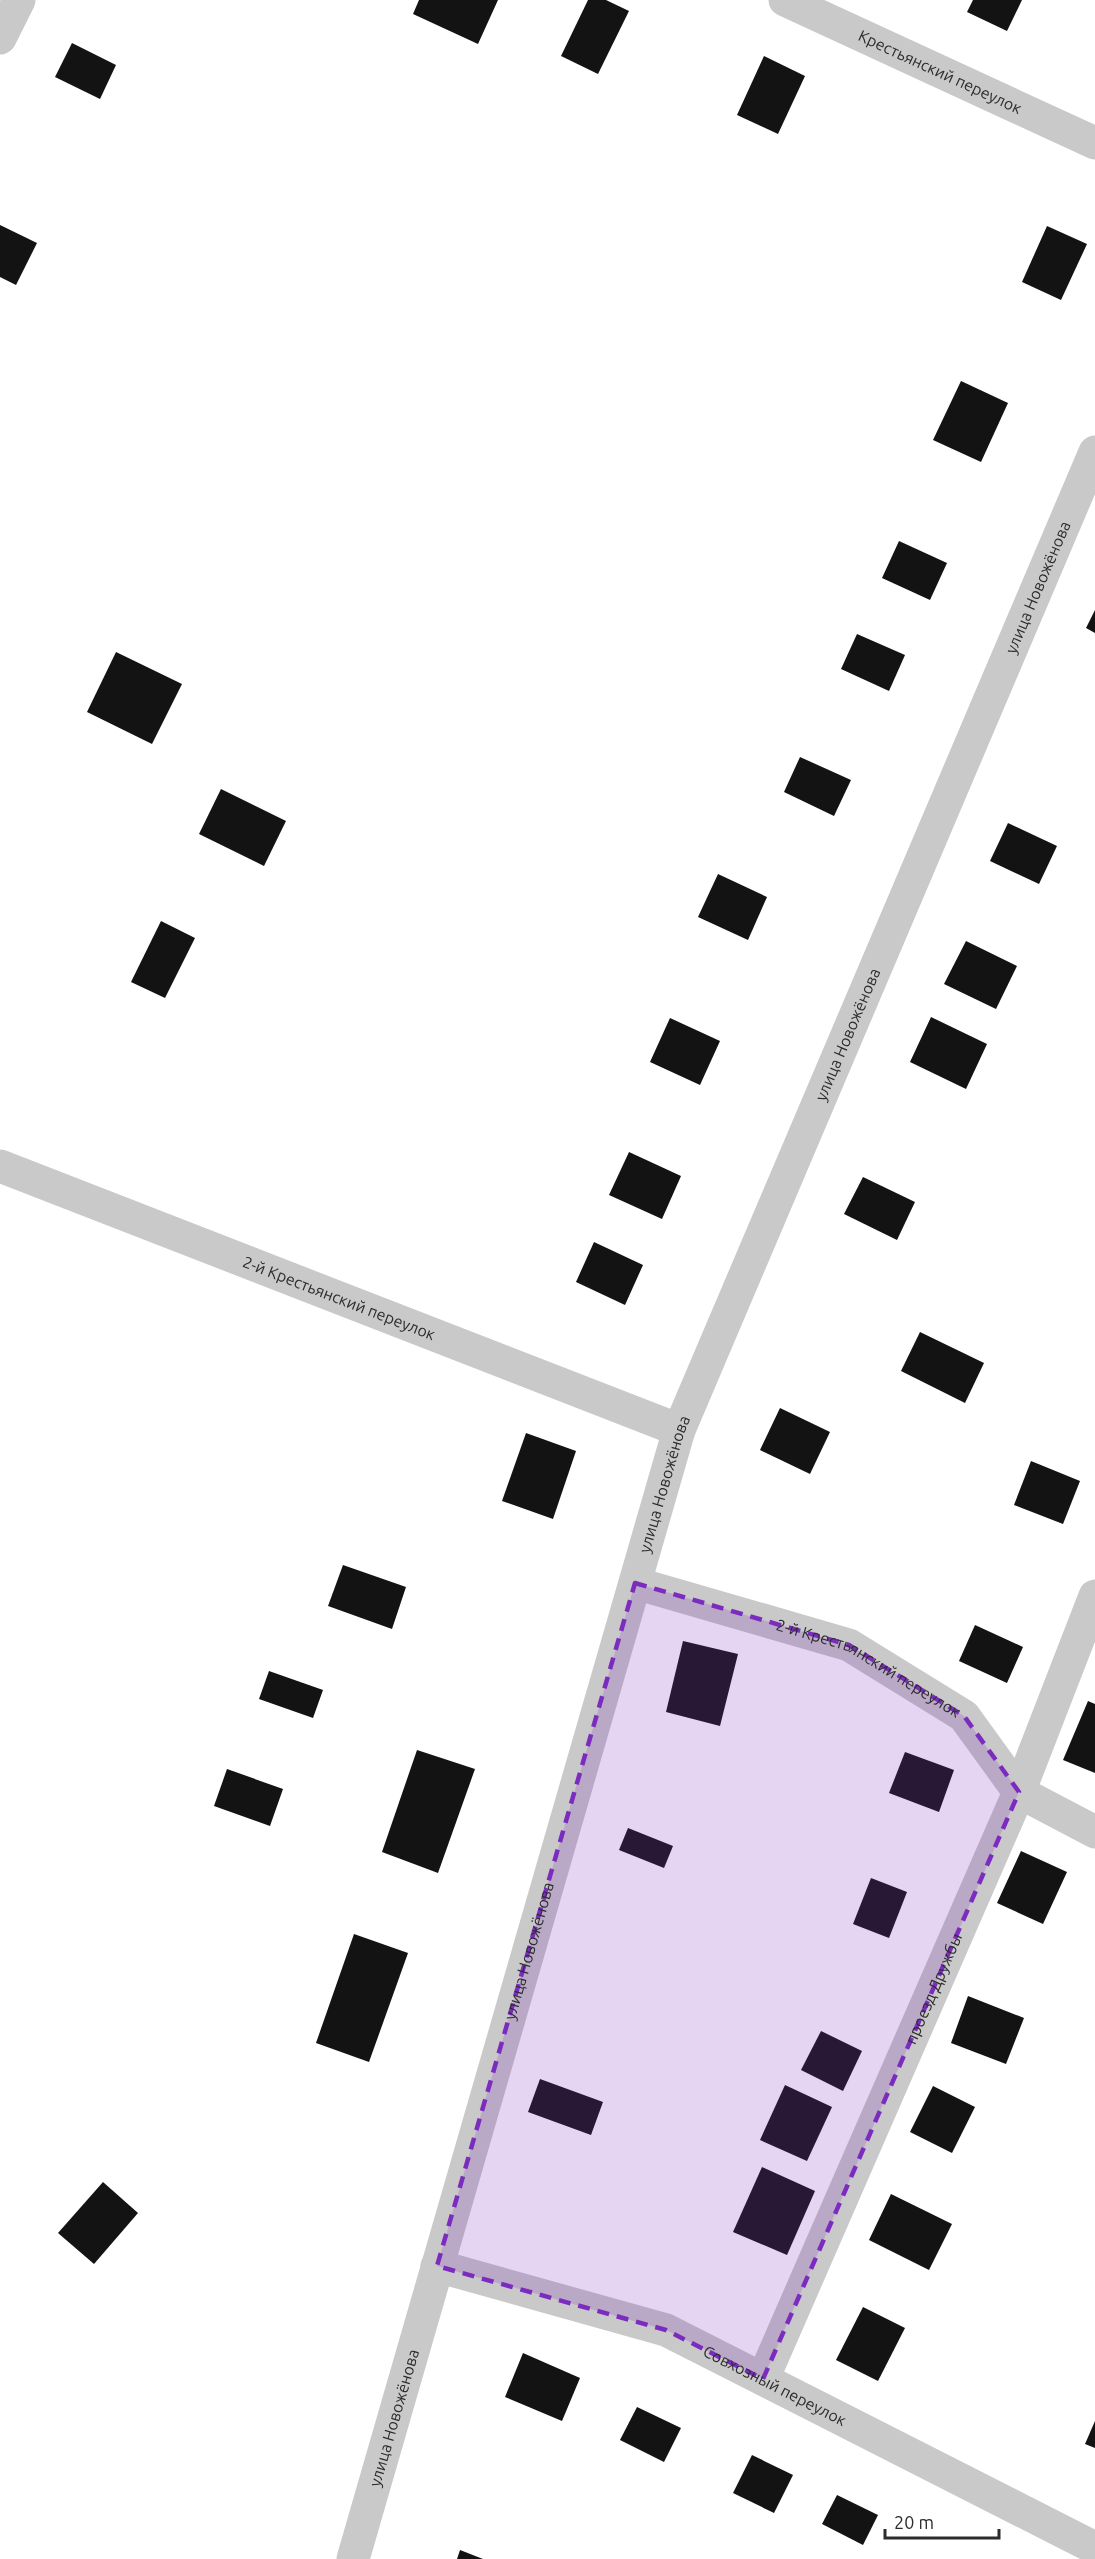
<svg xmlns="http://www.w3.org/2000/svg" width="1095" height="2559" font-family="Ubuntu,sans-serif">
<rect width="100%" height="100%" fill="#fff"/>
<!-- building -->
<g fill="#131313">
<polygon points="419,0 498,0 478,44 413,14"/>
<polygon points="588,0 606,0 629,11 598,74 561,56"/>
<polygon points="973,0 1022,0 1007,31 967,12"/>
<polygon points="72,43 116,65 100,99 55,77"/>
<polygon points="764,56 805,76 778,134 737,115"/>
<polygon points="0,225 37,243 16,285 0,277"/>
<polygon points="1047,226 1087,244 1061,300 1022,282"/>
<polygon points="961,381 1008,403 981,462 933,440"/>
<polygon points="899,541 947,563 930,600 882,578"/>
<polygon points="1095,610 1095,633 1086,628"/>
<polygon points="857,634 905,655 889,691 841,669"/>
<polygon points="116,652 182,684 152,744 87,712"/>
<polygon points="800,757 851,780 834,816 784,792"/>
<polygon points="221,789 286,821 264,866 199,834"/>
<polygon points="1008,823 1057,846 1039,884 990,861"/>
<polygon points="718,874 767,897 748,940 698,917"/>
<polygon points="161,921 195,938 165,998 131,982"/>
<polygon points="966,941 1017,966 996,1009 944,984"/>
<polygon points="931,1017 987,1044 966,1089 910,1062"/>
<polygon points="670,1018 720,1041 700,1085 650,1062"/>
<polygon points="629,1152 681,1176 662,1219 609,1195"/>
<polygon points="863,1177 915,1202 897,1240 844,1214"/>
<polygon points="594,1242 643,1265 625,1305 576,1282"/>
<polygon points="920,1332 984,1363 965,1403 901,1371"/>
<polygon points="780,1408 830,1432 810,1474 760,1450"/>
<polygon points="526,1433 576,1451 553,1519 502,1501"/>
<polygon points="1031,1461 1080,1481 1063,1524 1014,1505"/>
<polygon points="343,1565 406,1587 392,1629 328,1606"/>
<polygon points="975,1625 1023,1647 1007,1683 959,1661"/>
<polygon points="683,1641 738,1654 720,1726 666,1712"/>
<polygon points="269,1671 323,1690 313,1718 259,1699"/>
<polygon points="1088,1701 1095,1704 1095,1773 1063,1760"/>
<polygon points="417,1750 475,1769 438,1873 382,1852"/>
<polygon points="905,1752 954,1770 939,1812 889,1793"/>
<polygon points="227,1769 283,1789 270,1826 214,1806"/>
<polygon points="628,1828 673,1846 664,1868 619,1850"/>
<polygon points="1021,1851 1067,1872 1043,1924 997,1903"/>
<polygon points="871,1878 907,1892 889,1938 853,1924"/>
<polygon points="354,1934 408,1953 369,2062 316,2043"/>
<polygon points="968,1996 1024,2018 1006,2064 951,2043"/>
<polygon points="821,2031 862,2051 843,2091 801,2070"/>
<polygon points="540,2079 603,2102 591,2135 528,2112"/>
<polygon points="785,2085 832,2107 807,2161 760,2140"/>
<polygon points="933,2086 975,2107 952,2153 910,2132"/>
<polygon points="762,2167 815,2191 787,2255 733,2232"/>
<polygon points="103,2182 138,2213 94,2264 58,2233"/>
<polygon points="891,2194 952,2224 929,2270 869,2240"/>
<polygon points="863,2307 905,2328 878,2381 836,2360"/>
<polygon points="523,2353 580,2378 562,2421 505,2397"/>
<polygon points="637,2407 681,2428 664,2462 620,2440"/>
<polygon points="1095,2421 1095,2448 1085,2444"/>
<polygon points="752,2455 793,2475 774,2513 733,2493"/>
<polygon points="837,2495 878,2515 863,2545 822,2524"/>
<polygon points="460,2550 483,2559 457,2559"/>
</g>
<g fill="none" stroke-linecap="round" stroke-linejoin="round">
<!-- minor -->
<g stroke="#c9c9c9" stroke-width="33">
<polyline points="0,38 19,0"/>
<path id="s1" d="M0,1166L679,1430"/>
<path id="s2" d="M635,1583L849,1645L964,1716L1019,1792L1095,1832"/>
<path id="s3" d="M437,2266L666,2330L1095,2548"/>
<path id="s4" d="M763,2379L1019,1792L1095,1596"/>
<path id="s5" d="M353,2559L679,1430L1095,452"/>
</g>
<!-- tertiary -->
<path stroke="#c9c9c9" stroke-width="33" id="s6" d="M785,0L1095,143"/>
</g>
<!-- marked area -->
<path fill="#7b2cbf" fill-opacity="0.2" stroke="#7b2cbf" stroke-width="4.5" stroke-dasharray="12 8" stroke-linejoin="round" d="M635,1583L849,1645L964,1716L1019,1792L763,2379L666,2330L437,2266Z"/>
<g text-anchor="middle" stroke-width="6" stroke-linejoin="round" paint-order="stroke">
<!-- street labels -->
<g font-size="16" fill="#2c2c2c" stroke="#fff">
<text dy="6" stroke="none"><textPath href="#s6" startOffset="171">Крестьянский переулок</textPath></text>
<text dy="6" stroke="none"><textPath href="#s5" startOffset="2091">улица Новожёнова</textPath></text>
<text dy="6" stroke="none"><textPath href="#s5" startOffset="1605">улица Новожёнова</textPath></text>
<text dy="6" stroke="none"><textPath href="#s1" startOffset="364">2-й Крестьянский переулок</textPath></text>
<text dy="6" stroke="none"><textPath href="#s5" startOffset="1119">улица Новожёнова</textPath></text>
<text dy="6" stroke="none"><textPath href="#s2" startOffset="250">2-й Крестьянский переулок</textPath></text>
<text dy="6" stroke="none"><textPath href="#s5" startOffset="633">улица Новожёнова</textPath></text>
<text dy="6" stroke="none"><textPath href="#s4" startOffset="426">проезд Дружбы</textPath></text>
<text dy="6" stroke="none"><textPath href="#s3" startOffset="360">Совхозный переулок</textPath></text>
<text dy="6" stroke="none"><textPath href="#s5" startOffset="147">улица Новожёнова</textPath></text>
</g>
</g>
<!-- scale -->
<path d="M885 2529v9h114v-9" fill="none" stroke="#2c2c2c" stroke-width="3"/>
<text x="894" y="2529" font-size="18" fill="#2c2c2c" stroke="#ffffff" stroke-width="4.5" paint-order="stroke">20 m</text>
</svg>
